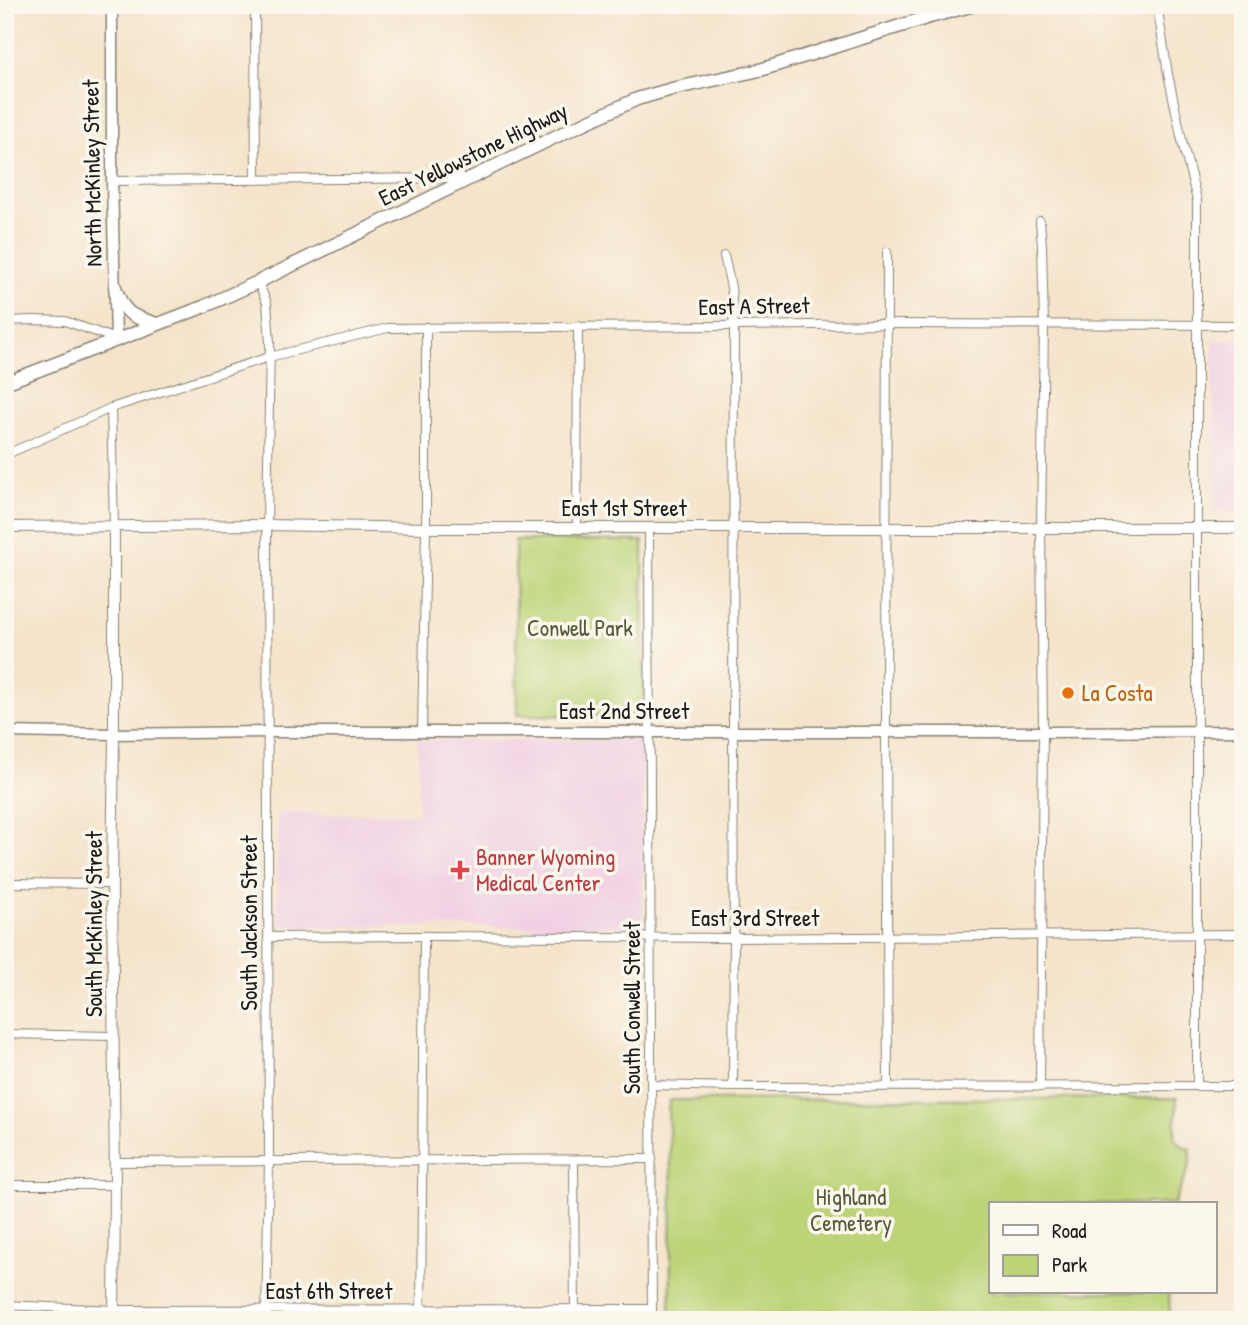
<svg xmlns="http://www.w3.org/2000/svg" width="1248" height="1325" font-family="'Patrick Hand',sans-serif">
<rect width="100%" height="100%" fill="#fbf7ec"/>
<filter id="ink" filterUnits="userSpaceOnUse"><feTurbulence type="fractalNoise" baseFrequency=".0143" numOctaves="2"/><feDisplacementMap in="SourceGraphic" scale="14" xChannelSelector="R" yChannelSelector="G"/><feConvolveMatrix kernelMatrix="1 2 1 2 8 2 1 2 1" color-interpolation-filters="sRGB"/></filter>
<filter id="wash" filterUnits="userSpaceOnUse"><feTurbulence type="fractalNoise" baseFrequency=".00686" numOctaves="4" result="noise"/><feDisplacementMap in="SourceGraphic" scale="28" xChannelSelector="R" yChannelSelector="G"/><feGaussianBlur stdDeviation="1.57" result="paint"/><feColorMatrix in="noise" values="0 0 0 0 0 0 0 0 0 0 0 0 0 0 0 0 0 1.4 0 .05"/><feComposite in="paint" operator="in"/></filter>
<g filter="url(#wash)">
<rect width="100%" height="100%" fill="#f5e4cb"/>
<!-- built -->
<g fill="#f1d0e3">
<polygon points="1213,340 1243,340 1243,512 1214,512"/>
<polygon points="643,739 643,927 277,926 278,813 418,814 418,740"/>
</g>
<!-- green -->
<g fill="#bcd478" stroke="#6c784a" stroke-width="2">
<polygon points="515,540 643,541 644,716 517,715"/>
<polygon points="1177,1098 1175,1138 1182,1146 1191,1149 1190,1165 1174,1204 991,1204 991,1292 1169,1292 1170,1317 1136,1318 1135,1320 670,1320 672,1187 668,1110 670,1100"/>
</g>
</g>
<g filter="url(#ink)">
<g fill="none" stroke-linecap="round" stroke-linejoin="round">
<defs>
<g id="minor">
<polyline points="255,5 256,180"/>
<polyline points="918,5 923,8 926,18"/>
<polyline points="1157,5 1168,74 1183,145 1197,200 1197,1086"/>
<polyline points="112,181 466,178"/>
<polyline points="887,252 886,732 888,1086"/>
<polyline points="724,256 731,287 734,326 733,732 734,938 733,1087"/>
<polyline points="258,282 267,303 270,342 267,525 269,1161 266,1320"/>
<polyline points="5,321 34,320 65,321 116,339"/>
<polyline points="111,408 114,527"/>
<polyline points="5,455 111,408 269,357 388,328 734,326 886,324 1243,325"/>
<polyline points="577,527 578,326"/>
<polyline points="649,528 652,1320"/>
<polyline points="422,732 426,528 426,327"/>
<polyline points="5,883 112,884"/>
<polyline points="268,937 424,936 734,938 1243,934"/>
<polyline points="5,1034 113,1036"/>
<polyline points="651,1085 733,1087 1243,1086"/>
<polyline points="1040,1087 1043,732 1041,528 1044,325 1042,246 1040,221"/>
<polyline points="574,1160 575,1320"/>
<polyline points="115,1162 652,1159"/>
<polyline points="5,1185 115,1185"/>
<polyline points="5,1305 114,1310 652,1309"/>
<polyline points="421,1320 424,936"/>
</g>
<g id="tertiary">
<polyline points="5,527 267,525 426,528 1243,528"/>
<polyline points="114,527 114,734 112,884 115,1185 114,1320"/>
</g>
<g id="secondary">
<polyline points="112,5 112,181 116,339"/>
<polyline points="5,732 114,734 268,732 1043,732 1243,731"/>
</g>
<g id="primary">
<path d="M115,287C124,315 131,316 157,324"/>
<polyline points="5,383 203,307 258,282 563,133 637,99 672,89 760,70 926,18 974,5"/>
</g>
</defs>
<!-- minor casing -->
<use href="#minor" stroke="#888074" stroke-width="10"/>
<!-- tertiary casing -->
<use href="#tertiary" stroke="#888074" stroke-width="12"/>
<!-- secondary casing -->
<use href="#secondary" stroke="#888074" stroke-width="13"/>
<!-- primary casing -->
<use href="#primary" stroke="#888074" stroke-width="15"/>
<!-- minor -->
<use href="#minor" stroke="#fff" stroke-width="8"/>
<!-- tertiary -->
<use href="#tertiary" stroke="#fff" stroke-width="10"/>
<!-- secondary -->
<use href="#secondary" stroke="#fff" stroke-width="10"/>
<!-- primary -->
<use href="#primary" stroke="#fff" stroke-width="12"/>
</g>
</g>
<!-- markers -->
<circle fill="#e8710a" stroke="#fbf7ec" stroke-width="2.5" cx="1068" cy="693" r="7"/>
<path fill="#e0444e" stroke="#fbf7ec" stroke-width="2.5" d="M456.5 859.5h7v7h7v7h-7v7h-7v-7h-7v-7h7z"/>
<g text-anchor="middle" stroke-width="7" stroke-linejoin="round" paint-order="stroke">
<!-- street labels -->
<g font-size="23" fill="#1c1c1c" stroke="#fbf7ec">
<text transform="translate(473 154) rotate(-26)" y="8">East Yellowstone Highway</text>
<text transform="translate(92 173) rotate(-91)" y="8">North McKinley Street</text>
<text transform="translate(754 306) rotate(-1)" y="8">East A Street</text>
<text x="624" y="516">East 1st Street</text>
<text x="624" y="719">East 2nd Street</text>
<text x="755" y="926">East 3rd Street</text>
<text transform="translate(249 923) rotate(-90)" y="8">South Jackson Street</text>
<text transform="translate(94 924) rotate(-90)" y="8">South McKinley Street</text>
<text transform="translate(632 1008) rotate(-90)" y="8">South Conwell Street</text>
<text x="329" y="1299">East 6th Street</text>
</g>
<!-- park labels -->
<g font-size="23" fill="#545c3c" stroke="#fbf7ec">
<text x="580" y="636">Conwell Park</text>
<text x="851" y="1205">Highland<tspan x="851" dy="26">Cemetery</tspan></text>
</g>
<!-- food labels -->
<g font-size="23" fill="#c56008" stroke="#fbf7ec" text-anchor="start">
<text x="1082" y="701">La Costa</text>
</g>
<!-- health labels -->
<g font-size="23" fill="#be3a42" stroke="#fbf7ec" text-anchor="start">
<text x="476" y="865">Banner Wyoming<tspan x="476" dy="26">Medical Center</tspan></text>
</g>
</g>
<!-- margin -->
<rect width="1248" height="1325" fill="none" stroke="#fbf7ec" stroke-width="28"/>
<!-- legend -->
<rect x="989" y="1202" width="228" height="91" fill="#fbf7ec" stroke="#a29f99" stroke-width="2"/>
<rect x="1003" y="1225" width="35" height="10" fill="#ffffff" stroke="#a29f99" stroke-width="2"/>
<text x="1052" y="1238" font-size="21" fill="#1c1c1c">Road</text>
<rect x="1003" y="1255" width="35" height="21" fill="#bcd478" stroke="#a29f99" stroke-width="2"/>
<text x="1052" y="1272" font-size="21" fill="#1c1c1c">Park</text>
</svg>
